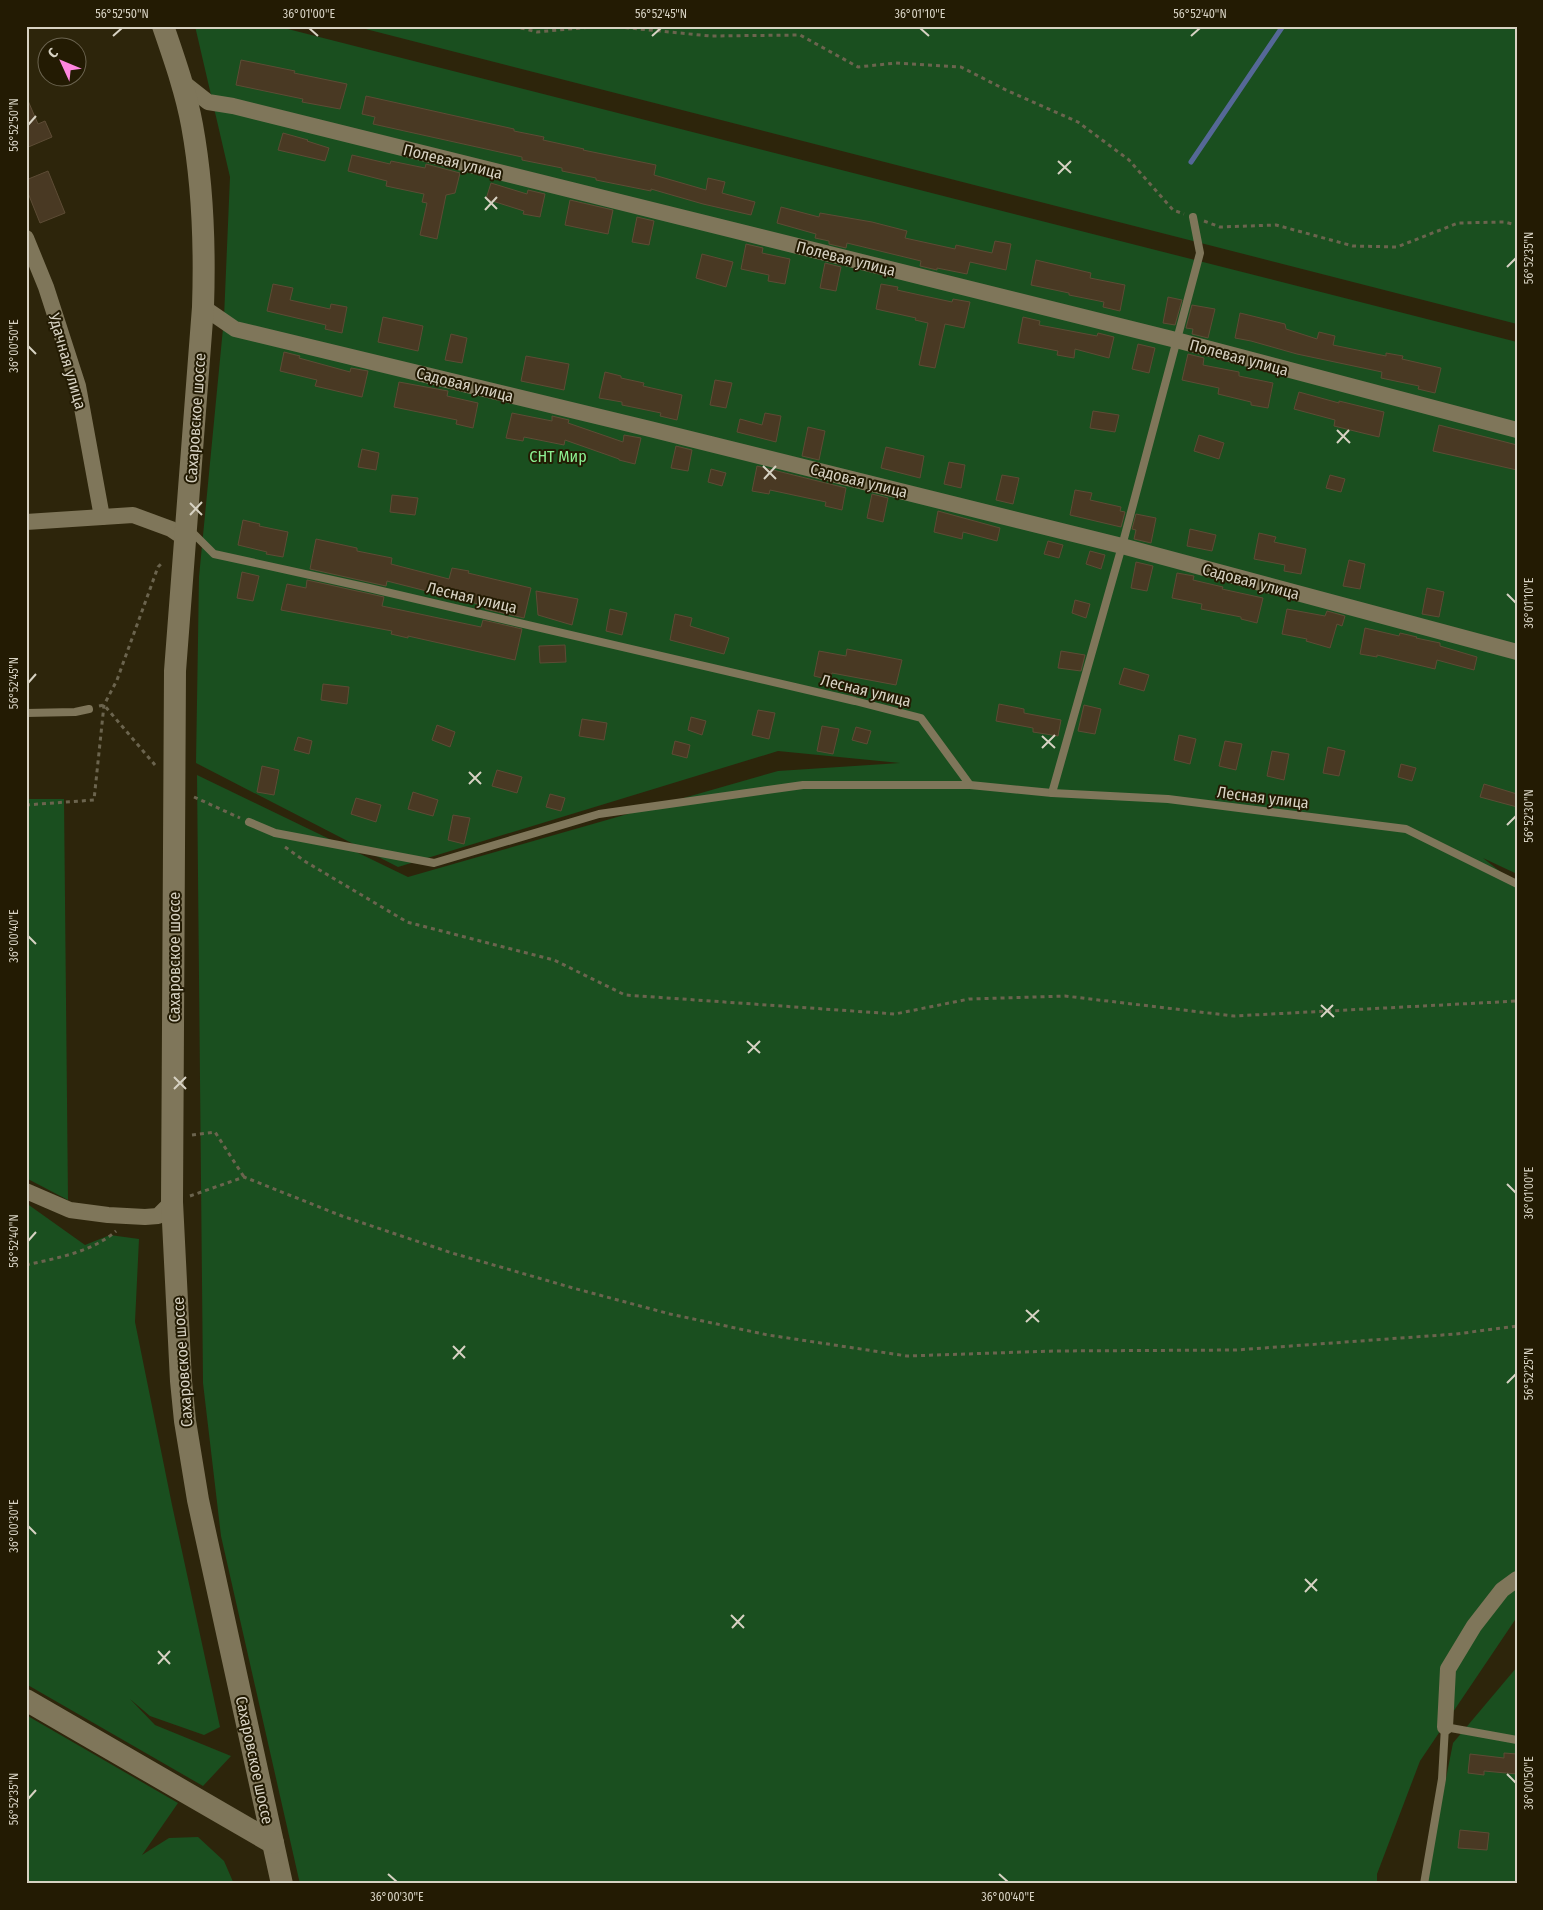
<svg xmlns="http://www.w3.org/2000/svg" width="1543" height="1910" font-family="'Fira Sans Condensed',sans-serif">
<rect width="100%" height="100%" fill="#2d250b"/>
<!-- green -->
<g fill="#1a4f1f">
<polygon points="195,26 276,26 1517,342 1517,874 1483,858 1517,885 1517,1617 1420,1761 1377,1874 1377,1884 300,1884 221,1536 203,1383 197,775 408,877 778,771 900,763 778,751 398,867 196,763 199,577 224,318 230,177"/>
<polygon points="354,26 1517,26 1517,324"/>
<polygon points="26,799 64,799 68,1200 26,1178"/>
<polygon points="26,1203 85,1245 110,1235 139,1239 135,1322 172,1505 220,1727 204,1735 150,1716 130,1699 155,1725 231,1756 203,1786 26,1684"/>
<polygon points="1517,1667 1517,1884 1425,1884 1453,1743"/>
<polygon points="26,1715 178,1803 142,1855 169,1838 198,1837 224,1861 234,1884 26,1884"/>
</g>
<g fill="none" stroke-linecap="round" stroke-linejoin="round">
<!-- stream -->
<polyline stroke="#556897" stroke-width="5" points="1191,162 1283,26"/>
</g>
<!-- building -->
<g fill="#493923" stroke="#5d4c35">
<polygon points="241,60 295,71 294,73 347,84 340,109 302,102 303,99 236,85"/>
<polygon points="26,96 38,124 45,121 52,137 26,148"/>
<polygon points="366,96 514,129 514,131 544,137 543,140 584,149 583,150 656,165 654,175 706,190 708,178 725,182 722,193 755,202 751,215 703,204 651,189 651,191 596,180 596,178 562,171 562,168 522,160 522,157 373,124 375,117 362,114"/>
<polygon points="283,133 308,140 307,141 329,148 325,161 278,150"/>
<polygon points="352,155 390,164 391,161 425,168 426,164 460,173 455,193 446,195 437,239 420,235 427,203 422,202 424,194 386,186 387,181 348,171"/>
<polygon points="48,171 65,213 40,223 26,188 26,180"/>
<polygon points="491,183 527,194 528,190 545,194 540,217 523,214 524,211 486,199"/>
<polygon points="570,200 613,210 608,234 565,225"/>
<polygon points="781,207 819,217 820,213 872,222 907,231 905,238 955,249 956,245 992,253 995,241 1011,244 1006,270 970,262 967,274 937,268 937,270 920,266 921,261 847,243 846,248 829,244 829,241 815,238 816,234 777,223"/>
<polygon points="637,217 654,221 649,245 632,242"/>
<polygon points="746,244 763,248 762,253 790,259 785,284 768,281 769,275 741,269"/>
<polygon points="702,254 733,262 726,287 696,278"/>
<polygon points="1036,260 1091,273 1090,278 1125,285 1120,311 1103,307 1104,302 1069,295 1069,293 1031,285"/>
<polygon points="825,263 841,267 836,291 820,288"/>
<polygon points="273,284 293,288 290,300 330,309 331,304 347,307 342,333 325,329 326,325 267,311"/>
<polygon points="881,284 898,287 897,290 952,302 953,299 970,302 964,328 945,324 935,368 919,365 928,323 915,320 916,318 876,309"/>
<polygon points="1168,297 1182,300 1175,325 1163,323"/>
<polygon points="1192,305 1215,309 1208,338 1192,334 1193,329 1186,328"/>
<polygon points="1240,313 1285,324 1286,329 1317,339 1319,332 1335,336 1333,345 1386,356 1386,353 1403,356 1402,359 1441,368 1435,393 1418,389 1419,386 1381,378 1382,372 1297,354 1251,341 1235,338"/>
<polygon points="383,317 423,326 418,351 378,342"/>
<polygon points="1023,317 1040,321 1039,325 1097,336 1098,333 1114,337 1109,358 1075,349 1074,358 1057,355 1058,351 1018,343"/>
<polygon points="451,334 467,338 462,363 445,360"/>
<polygon points="1138,344 1155,348 1149,373 1132,369"/>
<polygon points="284,352 300,356 299,358 350,372 351,368 368,371 362,397 315,386 317,380 280,371"/>
<polygon points="1188,354 1204,358 1203,365 1239,372 1239,376 1273,383 1268,408 1251,405 1251,402 1218,394 1219,388 1182,380"/>
<polygon points="526,356 569,364 564,390 521,381"/>
<polygon points="605,372 621,376 621,378 644,383 643,386 682,395 677,420 660,416 661,413 622,405 622,402 599,398"/>
<polygon points="715,380 732,383 726,408 710,405"/>
<polygon points="399,382 448,391 447,396 478,403 473,428 456,424 457,420 394,407"/>
<polygon points="1299,392 1339,403 1339,401 1384,412 1379,437 1334,426 1335,420 1294,409"/>
<polygon points="1093,411 1119,415 1115,432 1090,428"/>
<polygon points="512,413 552,421 552,416 569,420 568,423 623,442 624,435 641,438 635,464 619,460 619,459 565,440 564,445 524,437 523,441 506,438"/>
<polygon points="765,413 781,416 776,442 737,432 740,419 762,425"/>
<polygon points="1439,425 1517,445 1517,470 1433,451"/>
<polygon points="808,427 825,431 819,460 802,456"/>
<polygon points="1199,435 1224,443 1219,459 1194,451"/>
<polygon points="676,446 692,450 688,471 671,468"/>
<polygon points="886,447 924,456 920,478 881,468"/>
<polygon points="362,449 379,453 376,470 358,467"/>
<polygon points="949,462 965,465 961,488 944,484"/>
<polygon points="757,466 846,488 842,510 825,506 826,502 770,490 769,494 752,491"/>
<polygon points="711,469 726,473 722,486 708,482"/>
<polygon points="1002,475 1019,478 1013,504 996,500"/>
<polygon points="1330,475 1345,479 1341,492 1326,488"/>
<polygon points="1075,490 1092,493 1090,500 1121,507 1120,511 1125,512 1121,527 1070,515"/>
<polygon points="872,494 888,498 883,522 867,518"/>
<polygon points="392,495 418,498 415,515 390,512"/>
<polygon points="938,511 1000,528 997,541 963,532 962,539 934,532"/>
<polygon points="1136,514 1156,518 1151,543 1134,539 1136,530 1132,529"/>
<polygon points="243,520 260,524 259,526 288,532 283,557 266,554 267,552 238,545"/>
<polygon points="1190,529 1216,535 1212,551 1187,546"/>
<polygon points="1259,533 1276,537 1274,542 1306,549 1301,574 1284,571 1285,565 1254,559"/>
<polygon points="316,539 357,548 357,551 392,558 391,564 449,579 452,568 469,571 468,573 531,588 524,618 485,609 486,606 387,581 386,586 310,569"/>
<polygon points="1048,541 1063,545 1059,558 1044,554"/>
<polygon points="1090,551 1105,555 1101,569 1086,564"/>
<polygon points="1349,560 1365,564 1360,589 1343,586"/>
<polygon points="1136,562 1153,566 1147,591 1131,588"/>
<polygon points="242,572 259,576 253,601 237,598"/>
<polygon points="1177,573 1194,576 1193,580 1223,587 1222,589 1263,598 1257,623 1241,619 1241,617 1201,609 1202,604 1172,598"/>
<polygon points="307,580 384,597 382,606 481,627 483,620 522,629 515,660 408,636 408,638 391,634 392,631 281,610 287,584 306,588"/>
<polygon points="1427,588 1444,592 1439,617 1422,614"/>
<polygon points="536,591 578,599 572,625 538,615"/>
<polygon points="1075,600 1090,604 1086,618 1072,613"/>
<polygon points="610,609 627,613 622,635 606,631"/>
<polygon points="1287,609 1325,616 1327,611 1345,616 1342,626 1337,624 1330,648 1306,641 1307,639 1282,634"/>
<polygon points="675,614 692,618 690,626 729,638 724,654 670,640"/>
<polygon points="1365,628 1399,636 1400,633 1417,637 1416,638 1440,643 1440,646 1477,657 1474,670 1437,660 1435,669 1377,655 1377,657 1360,654"/>
<polygon points="565,645 566,662 540,663 539,646"/>
<polygon points="847,649 902,660 896,685 832,673 830,680 814,676 819,651 846,656"/>
<polygon points="1061,651 1085,655 1081,671 1058,668"/>
<polygon points="1124,668 1149,675 1144,691 1119,684"/>
<polygon points="323,684 349,687 347,704 321,700"/>
<polygon points="999,704 1024,709 1024,713 1061,720 1058,736 1033,732 1033,728 996,721"/>
<polygon points="1084,705 1101,709 1095,734 1078,731"/>
<polygon points="758,710 775,713 769,739 752,735"/>
<polygon points="691,717 706,721 702,735 688,730"/>
<polygon points="582,719 607,723 604,740 579,736"/>
<polygon points="437,725 455,732 450,747 432,740"/>
<polygon points="822,726 839,729 833,754 817,751"/>
<polygon points="856,727 871,731 867,744 852,740"/>
<polygon points="1179,735 1196,739 1190,764 1174,760"/>
<polygon points="298,737 312,741 309,754 294,750"/>
<polygon points="675,741 690,745 687,758 672,754"/>
<polygon points="1225,741 1242,744 1236,770 1219,766"/>
<polygon points="1328,747 1345,751 1339,776 1323,773"/>
<polygon points="1272,751 1289,754 1284,780 1267,776"/>
<polygon points="1401,764 1416,768 1412,781 1398,777"/>
<polygon points="262,766 279,770 274,795 257,792"/>
<polygon points="497,770 522,777 517,793 492,786"/>
<polygon points="1484,784 1517,794 1517,807 1480,797"/>
<polygon points="413,792 438,800 433,816 408,809"/>
<polygon points="550,794 565,798 561,811 546,807"/>
<polygon points="356,798 381,805 376,822 351,814"/>
<polygon points="453,815 470,818 464,844 448,840"/>
<polygon points="1504,1753 1517,1754 1517,1774 1484,1771 1484,1775 1468,1773 1470,1754 1504,1758"/>
<polygon points="1460,1830 1489,1833 1487,1850 1458,1848"/>
</g>
<g fill="none" stroke-linecap="round" stroke-linejoin="round">
<!-- path -->
<g stroke="#6b644e" stroke-width="3" stroke-dasharray="4 4" stroke-linecap="butt">
<polyline points="513,26 537,32 602,26"/>
<polyline points="609,26 710,36 800,35 858,67 896,63 961,67 1006,90 1078,122 1129,160 1173,210 1184,214"/>
<polyline points="1204,221 1220,227 1276,225 1353,246 1397,247 1458,223 1504,222 1517,225"/>
<polyline points="99,706 104,705 155,765"/>
<polyline points="194,797 240,818"/>
<polyline points="26,805 94,800 104,705 117,680 158,567 163,562"/>
<polyline points="285,847 306,862 407,922 554,960 625,995 895,1014 969,999 1065,996 1234,1016 1517,1001"/>
<polyline points="192,1135 215,1132 244,1177"/>
<polyline points="190,1196 244,1177 342,1216 452,1253 573,1288 670,1314 768,1335 907,1356 1053,1351 1236,1350 1456,1334 1517,1326"/>
<path d="M26,1265C57,1258 92,1252 116,1231"/>
</g>
<!-- lane -->
<g stroke="#7f765a" stroke-width="8">
<polyline points="190,530 214,554 369,588 855,701 921,718 970,785 1052,793 1168,799 1406,829 1517,884"/>
<polyline points="26,713 75,712 89,709"/>
<polyline points="1052,793 1122,546 1200,253 1193,217"/>
<polyline points="249,822 275,833 434,863 599,814 803,785 970,785"/>
<polyline points="1424,1884 1442,1779 1445,1727 1517,1740"/>
</g>
<!-- street -->
<g stroke="#7f765a" stroke-width="16">
<polyline points="180,80 208,102 233,106 1176,340 1517,430"/>
<polyline points="26,238 46,287 78,386 102,517"/>
<polyline points="203,307 235,329 650,429 1122,546 1517,652"/>
<polyline points="26,522 133,515 171,529 186,539"/>
<polyline points="26,1191 70,1210 108,1215 145,1217 158,1216 172,1202"/>
<polyline points="1445,1727 1448,1669 1474,1626 1502,1590 1517,1579"/>
</g>
<!-- secondary -->
<g stroke="#7f765a" stroke-width="22">
<path d="M163,26C174,58 186,92 192,125C203,185 205,247 203,307L175,671L172,1202L181,1381L185,1421L198,1500L282,1884"/>
<polyline points="26,1700 273,1843"/>
</g>
</g>
<!-- ticks -->
<path fill="none" stroke="#d7d2c3" stroke-width="2" d="M309,28L318,36M920,28L929,36M113,36L122,28M652,36L661,28M1191,36L1200,28M28,125L36,116M1058,161L1071,173M1058,174L1071,161M485,197L497,209M485,210L497,197M1507,267L1516,258M28,346L36,354M1337,430L1350,443M1337,443L1349,430M763,466L776,479M764,479L776,466M190,503L202,515M190,515L202,502M1507,594L1516,603M28,683L36,674M1042,736L1055,748M1042,748L1055,735M469,772L481,784M469,784L481,772M1507,825L1516,816M28,936L36,944M1321,1005L1334,1017M1321,1017L1333,1005M747,1041L760,1053M748,1053L760,1041M174,1077L186,1089M174,1089L186,1077M1507,1184L1516,1193M28,1241L36,1232M1026,1310L1039,1322M1026,1322L1039,1310M453,1346L465,1358M453,1359L465,1346M1507,1383L1516,1374M28,1526L36,1534M1305,1579L1317,1591M1305,1592L1317,1579M731,1615L744,1628M732,1628L744,1615M158,1651L170,1664M158,1664L170,1651M1507,1774L1516,1783M28,1799L36,1790M388,1874L397,1882M999,1874L1008,1882"/>
<g text-anchor="middle" stroke-width="4" stroke-linejoin="round" paint-order="stroke">
<!-- street labels -->
<g font-size="16" fill="#d7d2c3" stroke="#231b03">
<text transform="translate(453 161) rotate(14)" y="6">Полевая улица</text>
<text transform="translate(846 258) rotate(14)" y="6">Полевая улица</text>
<text transform="translate(1239 357) rotate(15)" y="6">Полевая улица</text>
<text transform="translate(68 361) rotate(74)" y="6">Удачная улица</text>
<text transform="translate(465 384) rotate(14)" y="6">Садовая улица</text>
<text transform="translate(195 418) rotate(-86)" y="6">Сахаровское шоссе</text>
<text transform="translate(859 480) rotate(14)" y="6">Садовая улица</text>
<text transform="translate(1251 581) rotate(15)" y="6">Садовая улица</text>
<text transform="translate(472 597) rotate(13)" y="6">Лесная улица</text>
<text transform="translate(866 690) rotate(14)" y="6">Лесная улица</text>
<text transform="translate(1263 797) rotate(7)" y="6">Лесная улица</text>
<text transform="translate(174 957) rotate(-90)" y="6">Сахаровское шоссе</text>
<text transform="translate(182 1362) rotate(-94)" y="6">Сахаровское шоссе</text>
<text transform="translate(255 1760) rotate(78)" y="6">Сахаровское шоссе</text>
</g>
<!-- park labels -->
<g font-size="16" fill="#8cf091" stroke="#231b03">
<text x="558" y="462">СНТ Мир</text>
</g>
</g>
<!-- border -->
<rect width="1543" height="1910" fill="none" stroke="#231b03" stroke-width="55"/>
<!-- north arrow -->
<g transform="translate(62 62) rotate(314)"><circle r="24" fill="#231b03" stroke="#6b6450"/>
<path d="M0-4L9 19L0 12L-9 19Z" fill="#fe86e0"/>
<text y="-8" font-size="14" font-weight="bold" text-anchor="middle" fill="#d7d2c3">С</text>
</g>
<rect x="28" y="28" width="1488" height="1854" fill="none" stroke="#d7d2c3" stroke-width="2"/>
<g font-size="12" text-anchor="middle" fill="#d7d2c3">
<text x="122" y="18">56°52'50"N</text>
<text x="309" y="18">36°01'00"E</text>
<text x="661" y="18">56°52'45"N</text>
<text x="920" y="18">36°01'10"E</text>
<text x="1200" y="18">56°52'40"N</text>
<text transform="translate(14 125) rotate(-90)" y="4">56°52'50"N</text>
<text transform="translate(1529 258) rotate(-90)" y="4">56°52'35"N</text>
<text transform="translate(14 346) rotate(-90)" y="4">36°00'50"E</text>
<text transform="translate(1529 603) rotate(-90)" y="4">36°01'10"E</text>
<text transform="translate(14 683) rotate(-90)" y="4">56°52'45"N</text>
<text transform="translate(1529 816) rotate(-90)" y="4">56°52'30"N</text>
<text transform="translate(14 936) rotate(-90)" y="4">36°00'40"E</text>
<text transform="translate(1529 1193) rotate(-90)" y="4">36°01'00"E</text>
<text transform="translate(14 1241) rotate(-90)" y="4">56°52'40"N</text>
<text transform="translate(1529 1374) rotate(-90)" y="4">56°52'25"N</text>
<text transform="translate(14 1526) rotate(-90)" y="4">36°00'30"E</text>
<text transform="translate(1529 1783) rotate(-90)" y="4">36°00'50"E</text>
<text transform="translate(14 1799) rotate(-90)" y="4">56°52'35"N</text>
<text x="397" y="1901">36°00'30"E</text>
<text x="1008" y="1901">36°00'40"E</text>
</g>
</svg>
